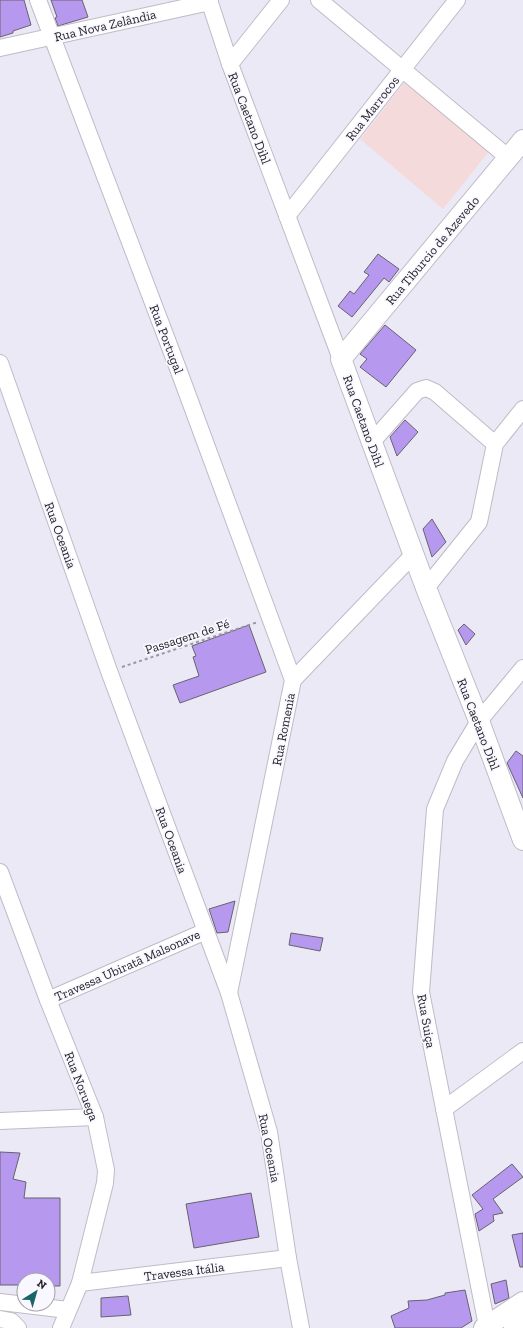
<svg xmlns="http://www.w3.org/2000/svg" width="523" height="1328" font-family="'Zilla Slab',serif">
<rect width="100%" height="100%" fill="#ece9f6"/>
<!-- education -->
<polygon fill="#f5dadb" points="404,83 490,150 443,209 360,139"/>
<!-- building -->
<g fill="#b699ef" stroke="#66636d">
<polygon points="0,0 24,0 31,25 13,31 13,33 0,37"/>
<polygon points="51,0 82,0 88,17 58,26 55,18 57,17"/>
<polygon points="378,254 399,269 389,282 384,278 352,317 338,306 350,291 354,294 369,275 364,272"/>
<polygon points="385,325 416,350 386,387 360,367 367,359 360,354"/>
<polygon points="405,420 418,432 397,456 390,437"/>
<polygon points="432,519 446,542 432,557 423,529"/>
<polygon points="464,624 475,634 466,645 458,630"/>
<polygon points="249,625 266,672 180,703 173,685 199,676 193,657 196,656 192,646"/>
<polygon points="516,751 523,756 523,798 507,763"/>
<polygon points="235,901 228,932 217,933 209,909"/>
<polygon points="291,933 323,938 320,951 289,945"/>
<polygon points="0,1152 20,1153 13,1179 26,1182 24,1198 60,1198 60,1286 48,1286 48,1280 24,1280 24,1285 0,1285"/>
<polygon points="512,1164 523,1177 493,1199 503,1213 493,1215 494,1221 479,1231 475,1214 483,1209 472,1195"/>
<polygon points="251,1193 259,1237 194,1248 186,1204"/>
<polygon points="523,1233 523,1267 520,1267 512,1235"/>
<polygon points="506,1280 509,1298 495,1304 491,1284"/>
<polygon points="465,1290 472,1321 461,1328 395,1328 391,1316 409,1308 408,1301 427,1300 445,1295 445,1293"/>
<polygon points="128,1296 131,1315 101,1317 101,1298"/>
</g>
<g fill="none" stroke-linecap="round" stroke-linejoin="round">
<defs>
<g id="minor">
<polyline points="38,0 177,366 293,680"/>
<polyline points="209,0 230,64 341,359"/>
<polyline points="319,0 509,158"/>
<polyline points="0,48 210,2"/>
<polyline points="230,64 281,0"/>
<polyline points="287,216 457,0"/>
<polyline points="0,363 109,671 229,993 269,1132 288,1258 301,1328"/>
<polyline points="372,442 417,391 426,388 435,392 495,444"/>
<polyline points="426,588 479,522 495,444 523,409"/>
<polyline points="0,872 48,1000 95,1117 106,1170 105,1183 80,1283 61,1328"/>
<polyline points="229,993 293,680 414,554"/>
<polyline points="48,1000 206,931"/>
<polyline points="444,1109 523,1051"/>
<polyline points="0,1121 95,1117"/>
<polyline points="80,1283 288,1258"/>
<polyline points="0,1302 68,1310"/>
<polyline points="0,1319 11,1321 18,1328"/>
<polyline points="487,1326 421,992 435,809 455,761 479,721 523,668"/>
</g>
<g id="major">
<polyline points="523,140 341,359 426,588 479,721 523,840"/>
<polyline points="484,1328 523,1302"/>
<polyline points="514,1328 523,1322"/>
</g>
</defs>
<!-- minor casing -->
<use href="#minor" stroke="#bfbbc7" stroke-width="18"/>
<!-- major casing -->
<use href="#major" stroke="#bfbbc7" stroke-width="22"/>
<!-- path -->
<polyline stroke="#9997a1" stroke-width="2" stroke-dasharray="3 3" stroke-linecap="butt" points="122,667 258,622"/>
<!-- minor -->
<use href="#minor" stroke="#fff" stroke-width="16"/>
<!-- major -->
<use href="#major" stroke="#fff" stroke-width="20"/>
</g>
<g text-anchor="middle" stroke-width="3.5" stroke-linejoin="round" paint-order="stroke">
<!-- street labels -->
<g font-size="13" fill="#1f1d22" stroke="#f9f7ff">
<text transform="translate(105 25) rotate(-13)" y="5">Rua Nova Zelândia</text>
<text transform="translate(372 108) rotate(-52)" y="5">Rua Marrocos</text>
<text transform="translate(250 118) rotate(69)" y="5">Rua Caetano Dihl</text>
<text transform="translate(432 250) rotate(-50)" y="5">Rua Tiburcio de Azevedo</text>
<text transform="translate(167 339) rotate(69)" y="5">Rua Portugal</text>
<text transform="translate(364 421) rotate(70)" y="5">Rua Caetano Dihl</text>
<text transform="translate(61 535) rotate(70)" y="5">Rua Oceania</text>
<text transform="translate(187 636) rotate(-18)" y="5">Passagem de Fé</text>
<text transform="translate(479 724) rotate(69)" y="5">Rua Caetano Dihl</text>
<text transform="translate(283 729) rotate(-79)" y="5">Rua Romenia</text>
<text transform="translate(172 840) rotate(70)" y="5">Rua Oceania</text>
<text transform="translate(127 965) rotate(-24)" y="5">Travessa Ubiratã Malsonave</text>
<text transform="translate(427 1021) rotate(80)" y="5">Rua Suiça</text>
<text transform="translate(82 1086) rotate(69)" y="5">Rua Noruega</text>
<text transform="translate(270 1148) rotate(79)" y="5">Rua Oceania</text>
<text transform="translate(184 1271) rotate(-7)" y="5">Travessa Itália</text>
</g>
</g>
<!-- north arrow -->
<g transform="translate(36 1292) rotate(37)"><circle r="19" fill="#f9f7ff" stroke="#a2a0a7"/>
<path d="M0-3L7 15L0 10L-7 15Z" fill="#186668"/>
<text y="-6" font-size="11" font-weight="bold" text-anchor="middle" fill="#1f1d22">N</text>
</g>
</svg>
